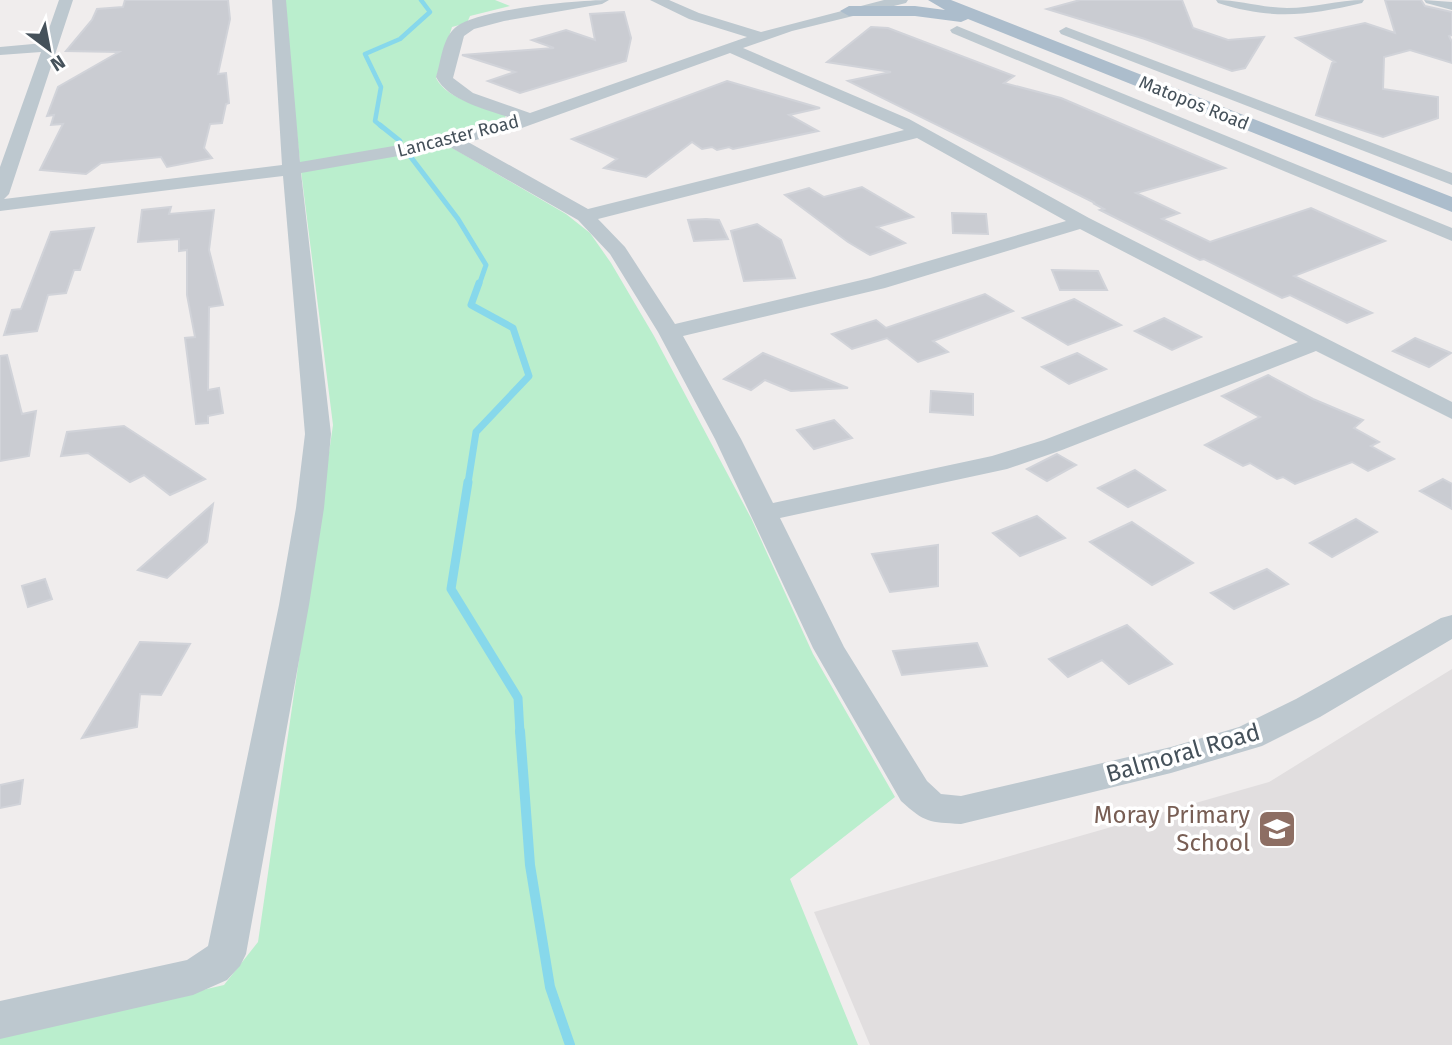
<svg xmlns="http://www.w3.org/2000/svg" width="1452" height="1045" font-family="'Fira Sans',sans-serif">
<rect width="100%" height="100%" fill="#f0eded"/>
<!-- education -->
<polygon fill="#e1dedf" points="1452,669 1452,1045 870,1045 814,912 1269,782"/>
<!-- green -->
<path fill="#baeecd" d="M283,0H495L510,6L470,16L467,23L452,27L436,78C447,100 485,107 506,115L504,120L456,134L449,146L566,214L590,233L611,263L654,336L751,518L813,654L895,797L790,879L858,1045H0V1037L224,985L258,942L333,425L301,171Z"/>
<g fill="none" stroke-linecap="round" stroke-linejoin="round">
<!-- stream-far4 -->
<polyline stroke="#87d8eb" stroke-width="4.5" points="382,127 375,121 381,87 365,54 400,39 430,12 421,0"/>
<!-- stream-far3 -->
<g stroke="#87d8eb" stroke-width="5">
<polyline points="380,125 400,141"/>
<polyline points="410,156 458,219 486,265 479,285"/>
</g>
<!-- stream-far2 -->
<polyline stroke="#87d8eb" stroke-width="7" points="468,483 476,432 529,376 513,328 471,305 479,283"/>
<!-- stream-far1 -->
<polyline stroke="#87d8eb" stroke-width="9" points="468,482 451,589 518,698 520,733"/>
<!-- stream -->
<polyline stroke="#87d8eb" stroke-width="10" points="520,731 530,865 550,987 570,1045"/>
</g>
<!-- building -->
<g fill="#caccd2" stroke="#d1d3d9" stroke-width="2">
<polygon points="125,0 228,0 230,19 218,74 226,73 229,103 226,104 222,123 210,124 204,148 212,158 167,167 161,157 101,163 86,174 40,170 63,124 51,125 54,115 47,116 58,87 119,52 66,51 92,20 97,9 123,7"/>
<polygon points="1080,0 1182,0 1193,28 1228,40 1264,37 1245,68 1232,71 1145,39 1047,9"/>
<polygon points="1385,0 1421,0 1425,6 1452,12 1452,35 1449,36 1452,42 1452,63 1410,50 1384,57 1383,89 1438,97 1438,118 1383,137 1316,115 1332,63 1335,62 1296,38 1365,23 1395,33"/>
<polygon points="624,12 631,38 626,61 520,93 488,81 515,72 462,55 554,48 532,40 566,30 595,40 590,14"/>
<polygon points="871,27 888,28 1014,76 1004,83 1061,98 1225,168 1136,193 1179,213 1162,219 1210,242 1311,208 1385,241 1294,276 1372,313 1347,323 1290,295 1282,298 1204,259 1200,260 1100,210 1104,209 1093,203 1095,203 848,81 891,72 827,62"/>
<polygon points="727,81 820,108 789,115 818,131 733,149 729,147 717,150 712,147 702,149 692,142 646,177 604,168 617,159 572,139"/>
<polygon points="862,187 913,217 877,227 905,243 870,255 848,242 785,195 809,188 824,197"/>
<polygon points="171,207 169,214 214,210 209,250 223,305 209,307 208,390 219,388 223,413 208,416 208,423 196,424 185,338 195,337 187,295 187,250 179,251 179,239 138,242 142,210"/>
<polygon points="952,213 986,214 988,234 953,233"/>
<polygon points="706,219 719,220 728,239 694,241 688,220"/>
<polygon points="757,224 781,240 795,278 744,281 731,231"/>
<polygon points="94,228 80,270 74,270 66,293 48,295 37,331 4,335 12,310 21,309 51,232"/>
<polygon points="1052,270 1098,271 1107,290 1060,290"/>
<polygon points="985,294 1013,311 933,341 948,352 918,362 887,338 852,349 832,334 876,320 886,328"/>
<polygon points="1074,299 1121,325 1068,345 1023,318"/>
<polygon points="1164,318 1201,337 1172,350 1135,331"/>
<polygon points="1415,338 1451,353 1429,367 1393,351"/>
<polygon points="763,353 848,388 791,391 765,380 751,390 724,379"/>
<polygon points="1077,353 1106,369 1069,384 1042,367"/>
<polygon points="7,355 22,414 36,411 29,456 0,461 0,356"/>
<polygon points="1268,375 1313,399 1363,420 1354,428 1379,442 1371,446 1394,459 1368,471 1352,462 1295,484 1283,477 1277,479 1250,463 1243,466 1205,445 1260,417 1222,396"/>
<polygon points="931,391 973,394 973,415 930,412"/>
<polygon points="834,420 852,438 814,449 797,430"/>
<polygon points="124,426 187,467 205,479 170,495 144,475 130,482 88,453 61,456 67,432"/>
<polygon points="1057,454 1076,465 1047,481 1027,469"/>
<polygon points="1135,470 1165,490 1128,507 1098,488"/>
<polygon points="1443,479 1452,484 1452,509 1420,491"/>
<polygon points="213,504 207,542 167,578 138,570"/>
<polygon points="1037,516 1065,538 1020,556 993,533"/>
<polygon points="1356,519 1377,532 1332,557 1310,543"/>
<polygon points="1132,522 1193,563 1152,585 1090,542"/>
<polygon points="938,545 938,586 890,592 872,554"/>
<polygon points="1267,569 1288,584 1234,609 1211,593"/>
<polygon points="45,579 52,599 28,607 22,586"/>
<polygon points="1127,625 1172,664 1129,684 1102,660 1068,677 1049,659"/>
<polygon points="140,642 190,644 161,695 140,694 137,727 82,738"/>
<polygon points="977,643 987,666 902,675 893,651"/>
<polygon points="23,780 20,804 0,808 0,785"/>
</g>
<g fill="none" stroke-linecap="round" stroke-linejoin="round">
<!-- minor -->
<g fill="#bdc8cf" fill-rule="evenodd">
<path d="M59,0H73L9,194L4,199L282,165L272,0H286L300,162L452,136L514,119C489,110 449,102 436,77C441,62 442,38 456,27C479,9 577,0 609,0L602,4L504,21L474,29L464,36L453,78L473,93L530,113L747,37L689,19L650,0H669L699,13L761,32L884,0H908L906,3L792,31L743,48L909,119L1089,218L1452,402V419L1316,351L1062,450L1007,469L780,518L844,647L927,781L941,794L961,796L1171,747L1239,727L1296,699L1441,618L1452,615V639L1320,717L1262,746L1171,773L961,824C929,822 925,823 901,801L813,648L715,439L658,332L610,254L578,220L450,147L301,173L331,434L324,508L309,605L246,954L240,966L227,980L193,995L0,1039V1001L187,960L208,946L279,605L296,508L305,434L283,176L0,211V167L41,52L0,55V47L44,43ZM730,53L904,130L588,209L468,142L519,129ZM917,138L1066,221L870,278L675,324L625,247L598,219ZM1080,229L1298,342L1044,440L992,456L773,503L741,439L683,336L885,288Z"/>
<path d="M1216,0C1240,0 1263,8 1287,8C1313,8 1338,0 1364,0L1362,3C1307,16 1272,20 1218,3Z"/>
<polygon points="1424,0 1452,2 1452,10 1426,3"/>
<polygon points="957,26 1452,228 1452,241 952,33 950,30"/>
<polygon points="1066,27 1452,173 1452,185 1061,34 1059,31"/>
</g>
<!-- major -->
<polygon fill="#acbdcc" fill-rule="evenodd" points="928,0 951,0 1452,197 1452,212 968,19 961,22 915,16 849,16 840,11 849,6 915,6 945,10"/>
</g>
<!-- icons -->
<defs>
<symbol id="school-square" viewBox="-11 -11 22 22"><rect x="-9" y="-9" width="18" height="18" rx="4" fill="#8d6e63" stroke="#fff"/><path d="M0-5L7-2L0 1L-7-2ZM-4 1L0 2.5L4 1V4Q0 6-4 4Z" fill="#fff"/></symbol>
</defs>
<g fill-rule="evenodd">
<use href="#school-square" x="1255" y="807" width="44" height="44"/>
</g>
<g text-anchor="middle" stroke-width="7" stroke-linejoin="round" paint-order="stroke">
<!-- far-street labels -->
<g font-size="18" fill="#45515a" stroke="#fff">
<text transform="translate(1194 103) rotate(22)" y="6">Matopos Road</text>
<text transform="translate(458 136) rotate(-14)" y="6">Lancaster Road</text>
</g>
<!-- near-street labels -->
<g font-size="24" fill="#45515a" stroke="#fff">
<text transform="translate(1183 753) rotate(-16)" y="8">Balmoral Road</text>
</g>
<!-- near-education labels -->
<g font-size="24" fill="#785e54" stroke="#fff" text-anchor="end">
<text x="1250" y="823">Moray Primary<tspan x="1250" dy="28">School</tspan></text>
</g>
</g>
<!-- north arrow -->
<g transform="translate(49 49) rotate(148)" stroke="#ffffff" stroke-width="5" paint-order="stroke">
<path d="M0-5L12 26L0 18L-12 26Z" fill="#45515a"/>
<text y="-10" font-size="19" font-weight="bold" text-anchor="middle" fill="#45515a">N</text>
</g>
</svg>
